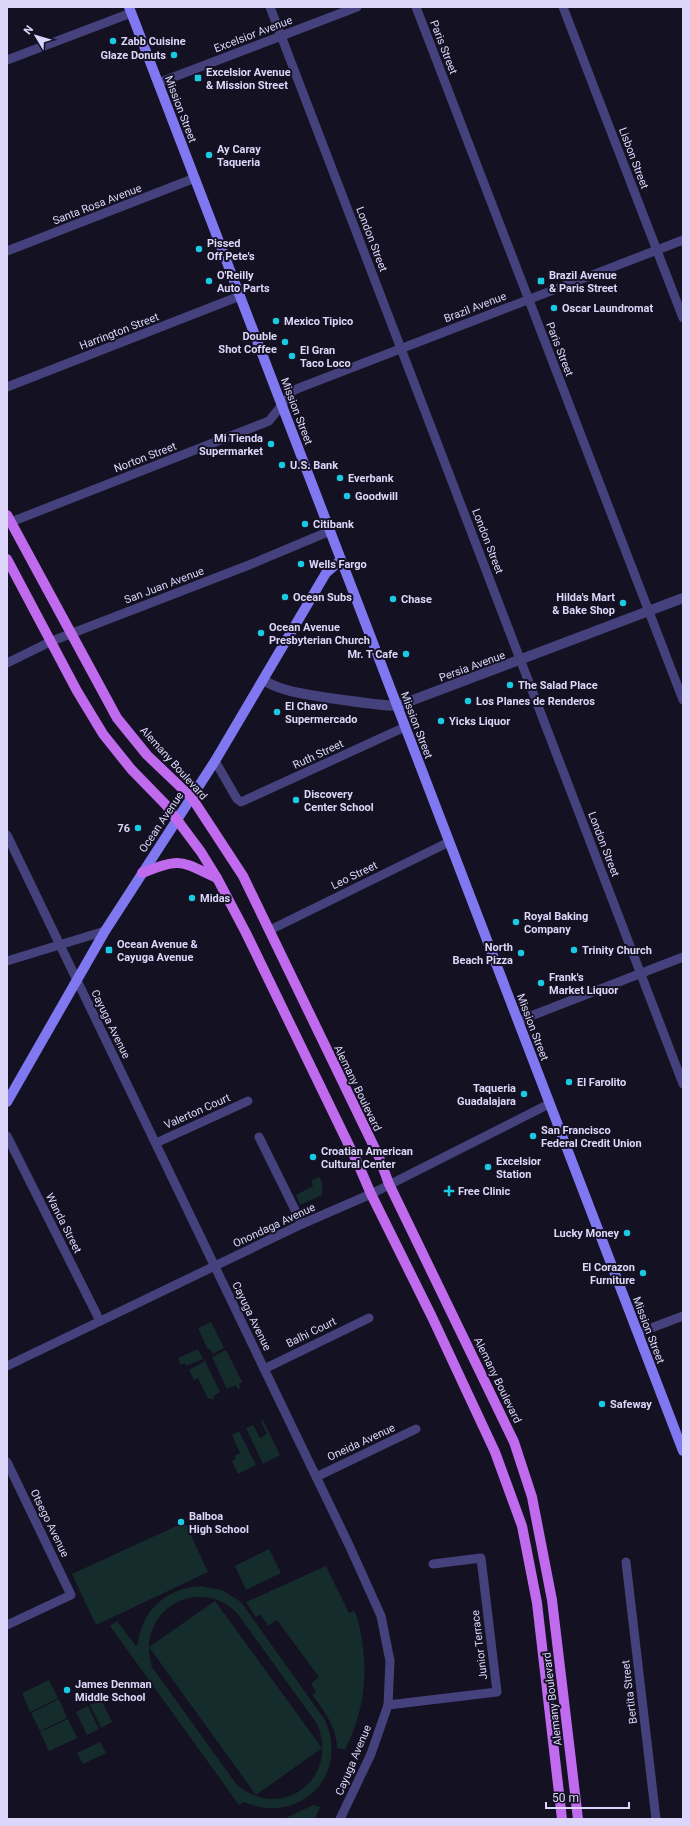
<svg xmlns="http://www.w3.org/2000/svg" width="690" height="1826" font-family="Roboto,sans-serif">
<rect width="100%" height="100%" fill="#141122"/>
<!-- green -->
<g fill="#142c2b" fill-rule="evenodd">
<polygon points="319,1177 322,1182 322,1195 300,1205 296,1195 313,1186 311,1181"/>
<polygon points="211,1322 224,1348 213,1354 211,1350 207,1348 198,1328"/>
<polygon points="198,1349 203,1359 186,1366 185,1363 181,1365 178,1358"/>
<polygon points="226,1350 242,1382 239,1384 240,1388 238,1389 236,1385 227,1389 212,1357"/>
<polygon points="205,1361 220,1392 213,1396 214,1399 212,1400 211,1398 208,1399 198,1378 194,1380 189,1370"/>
<polygon points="263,1420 280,1455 263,1464 246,1428 253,1425 260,1438 267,1434 261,1421"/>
<polygon points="239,1431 256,1465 238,1474 232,1461 236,1459 234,1456 240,1453 232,1435"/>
<polygon points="181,1524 186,1525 208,1572 96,1625 72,1574"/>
<polygon points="269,1549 281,1573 246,1590 235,1566"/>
<path d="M326,1566L349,1613L354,1611L356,1614C370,1663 367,1705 345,1750L337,1748C337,1728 324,1710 312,1695L316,1692L311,1684L319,1677L277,1620L268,1626L260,1614L256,1617L246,1602Z"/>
<path d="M199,1586L222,1590L241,1602L325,1720C350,1775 300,1826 244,1802L239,1805L110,1626L117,1621L136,1646L138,1644C142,1610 166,1589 199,1586ZM197,1597C213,1596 226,1602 237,1613L317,1724C340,1777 283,1823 237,1785L152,1667C141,1633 162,1599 197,1597Z"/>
<polygon points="215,1601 322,1748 256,1795 149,1647"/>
<polygon points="49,1680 58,1698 30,1712 22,1693"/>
<polygon points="59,1699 67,1718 40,1731 31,1713"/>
<polygon points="101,1700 112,1722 101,1728 90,1705"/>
<polygon points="88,1706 99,1729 87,1735 76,1712"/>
<polygon points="68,1719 77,1738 49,1751 40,1732"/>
<polygon points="100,1742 106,1753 83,1764 77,1753"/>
<polygon points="313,1805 320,1807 315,1819 284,1819"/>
</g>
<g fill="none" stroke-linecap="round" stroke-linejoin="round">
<!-- minor -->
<g stroke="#45417c" stroke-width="9">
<polyline points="270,7 683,1084"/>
<polyline points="416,7 683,700"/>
<polyline points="563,7 683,318"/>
<polyline points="7,60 131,13"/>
<polyline points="158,83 357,7"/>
<polyline points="7,251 195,178"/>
<polyline points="7,387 240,296"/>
<polyline points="11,522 269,421 293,391 299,388 683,240"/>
<polyline points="7,663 52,641 249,565 330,531"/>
<polyline points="215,761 237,799 241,802 405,727"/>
<polyline points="7,835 349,1545 381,1616 390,1661 388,1705 371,1754 340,1819"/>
<polyline points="270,930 449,842"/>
<polyline points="7,961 105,931"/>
<polyline points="518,1021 683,957"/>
<polyline points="7,1136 100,1321"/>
<polyline points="259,1137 302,1224"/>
<polyline points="156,1143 248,1101"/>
<polyline points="638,1333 683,1316"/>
<polyline points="7,1366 302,1224 371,1194 549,1104"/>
<polyline points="264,1369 369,1318"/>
<polyline points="7,1462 71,1595 7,1625"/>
<polyline points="316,1477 416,1429"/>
<polyline points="626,1562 656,1819"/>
<polyline points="388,1705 497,1692 481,1558 433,1564"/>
</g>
<!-- tertiary -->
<path stroke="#45417c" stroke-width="10" d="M263,680C283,692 305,694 329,698C352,701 374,705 397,706L683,598"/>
<!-- secondary -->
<g stroke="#7f78f0" stroke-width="10">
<polyline points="129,7 683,1451"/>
<polyline points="7,1102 105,931 215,761 326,573 341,560"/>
</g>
<!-- primary -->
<g stroke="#c06aee" stroke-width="10">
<polyline points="7,515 117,718 147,755 192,798 243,876 379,1157 389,1184 514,1442 532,1497 552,1600 578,1819"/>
<polyline points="7,559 77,691 103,734 131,769 166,805 201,852 217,878 246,933 359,1166 371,1194 432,1317 495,1452 522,1526 537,1603 562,1819"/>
<path d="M142,873C181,857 180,861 217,878"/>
</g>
</g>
<!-- markers -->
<g fill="#1acae3" stroke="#141122" stroke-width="1.5">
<circle cx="113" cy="41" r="4"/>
<circle cx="174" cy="55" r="4"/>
<rect x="194" y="74" width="8" height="8" rx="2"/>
<circle cx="209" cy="155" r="4"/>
<circle cx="199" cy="249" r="4"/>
<circle cx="209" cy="281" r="4"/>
<rect x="537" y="277" width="8" height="8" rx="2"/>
<circle cx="554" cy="308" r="4"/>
<circle cx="276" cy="321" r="4"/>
<circle cx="285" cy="342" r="4"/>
<circle cx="292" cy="356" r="4"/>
<circle cx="271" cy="444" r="4"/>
<circle cx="282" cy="465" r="4"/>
<circle cx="340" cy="478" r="4"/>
<circle cx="347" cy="496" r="4"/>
<circle cx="305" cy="524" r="4"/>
<circle cx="301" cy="564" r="4"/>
<circle cx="285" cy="597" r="4"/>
<circle cx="393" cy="599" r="4"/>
<circle cx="623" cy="603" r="4"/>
<circle cx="261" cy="633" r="4"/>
<circle cx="406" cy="654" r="4"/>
<circle cx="510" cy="685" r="4"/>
<circle cx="468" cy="701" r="4"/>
<circle cx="277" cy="712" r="4"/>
<circle cx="441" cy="721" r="4"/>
<circle cx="296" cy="800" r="4"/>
<circle cx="138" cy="828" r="4"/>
<circle cx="192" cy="898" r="4"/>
<circle cx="516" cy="922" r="4"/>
<rect x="105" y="946" width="8" height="8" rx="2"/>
<circle cx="574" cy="950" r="4"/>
<circle cx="521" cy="953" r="4"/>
<circle cx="541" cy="983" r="4"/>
<circle cx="569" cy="1082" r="4"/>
<circle cx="524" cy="1094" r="4"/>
<circle cx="533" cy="1136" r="4"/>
<circle cx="313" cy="1157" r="4"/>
<circle cx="488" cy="1167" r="4"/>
<path d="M447 1185h4v4h4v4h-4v4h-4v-4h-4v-4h4z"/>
<circle cx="627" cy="1233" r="4"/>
<circle cx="643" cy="1273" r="4"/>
<circle cx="602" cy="1404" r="4"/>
<circle cx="181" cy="1522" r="4"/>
<circle cx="67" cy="1690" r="4"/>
</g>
<g text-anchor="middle" stroke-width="4" stroke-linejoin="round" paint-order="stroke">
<!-- street labels -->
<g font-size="11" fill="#dcd7fa" stroke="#141122">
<text transform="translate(253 34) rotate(-21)" y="4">Excelsior Avenue</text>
<text transform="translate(444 47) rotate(69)" y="4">Paris Street</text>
<text transform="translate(181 109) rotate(69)" y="4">Mission Street</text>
<text transform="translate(634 158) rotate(69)" y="4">Lisbon Street</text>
<text transform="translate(97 204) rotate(-21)" y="4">Santa Rosa Avenue</text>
<text transform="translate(372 239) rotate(69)" y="4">London Street</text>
<text transform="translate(475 307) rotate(-21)" y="4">Brazil Avenue</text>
<text transform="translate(119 331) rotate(-21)" y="4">Harrington Street</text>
<text transform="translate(560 349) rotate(69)" y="4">Paris Street</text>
<text transform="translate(297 411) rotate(69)" y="4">Mission Street</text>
<text transform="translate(145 457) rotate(-21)" y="4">Norton Street</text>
<text transform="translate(488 541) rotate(69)" y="4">London Street</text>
<text transform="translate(164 585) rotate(-21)" y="4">San Juan Avenue</text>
<text transform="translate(472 666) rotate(-20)" y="4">Persia Avenue</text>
<text transform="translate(417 725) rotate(69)" y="4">Mission Street</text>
<text transform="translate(318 754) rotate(-25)" y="4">Ruth Street</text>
<text transform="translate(174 763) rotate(48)" y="4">Alemany Boulevard</text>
<text transform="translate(161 822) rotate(-56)" y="4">Ocean Avenue</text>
<text transform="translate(604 844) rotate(69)" y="4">London Street</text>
<text transform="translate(354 875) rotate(-26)" y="4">Leo Street</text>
<text transform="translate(111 1024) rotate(64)" y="4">Cayuga Avenue</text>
<text transform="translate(533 1027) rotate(69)" y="4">Mission Street</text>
<text transform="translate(358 1088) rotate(64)" y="4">Alemany Boulevard</text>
<text transform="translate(197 1111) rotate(-24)" y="4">Valerton Court</text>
<text transform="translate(64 1223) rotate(63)" y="4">Wanda Street</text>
<text transform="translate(274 1225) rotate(-25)" y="4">Onondaga Avenue</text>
<text transform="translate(252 1316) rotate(64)" y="4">Cayuga Avenue</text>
<text transform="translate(649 1330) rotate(69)" y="4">Mission Street</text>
<text transform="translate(311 1332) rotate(-26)" y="4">Balhi Court</text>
<text transform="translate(498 1380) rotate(64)" y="4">Alemany Boulevard</text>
<text transform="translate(361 1442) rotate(-25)" y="4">Oneida Avenue</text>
<text transform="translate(50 1523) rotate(64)" y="4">Otsego Avenue</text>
<text transform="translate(479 1645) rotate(-97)" y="4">Junior Terrace</text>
<text transform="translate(629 1692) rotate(-97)" y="4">Bertita Street</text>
<text transform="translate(552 1699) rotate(-97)" y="4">Alemany Boulevard</text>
<text transform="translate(353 1760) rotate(-67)" y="4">Cayuga Avenue</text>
</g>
<!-- poi labels -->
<g font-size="11" font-weight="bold" fill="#dcd7fa" stroke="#141122" text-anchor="start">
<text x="121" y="45">Zabb Cuisine</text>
<text x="166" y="59" text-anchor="end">Glaze Donuts</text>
<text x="206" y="76">Excelsior Avenue<tspan x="206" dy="13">&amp; Mission Street</tspan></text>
<text x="217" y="153">Ay Caray<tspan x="217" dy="13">Taqueria</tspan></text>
<text x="207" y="247">Pissed<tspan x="207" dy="13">Off Pete's</tspan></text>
<text x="217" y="279">O'Reilly<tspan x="217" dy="13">Auto Parts</tspan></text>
<text x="549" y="279">Brazil Avenue<tspan x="549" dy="13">&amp; Paris Street</tspan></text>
<text x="562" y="312">Oscar Laundromat</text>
<text x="284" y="325">Mexico Tipico</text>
<text x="277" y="340" text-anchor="end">Double<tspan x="277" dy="13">Shot Coffee</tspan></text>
<text x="300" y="354">El Gran<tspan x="300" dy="13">Taco Loco</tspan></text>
<text x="263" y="442" text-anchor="end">Mi Tienda<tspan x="263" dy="13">Supermarket</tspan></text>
<text x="290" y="469">U.S. Bank</text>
<text x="348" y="482">Everbank</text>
<text x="355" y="500">Goodwill</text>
<text x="313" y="528">Citibank</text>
<text x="309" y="568">Wells Fargo</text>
<text x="293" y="601">Ocean Subs</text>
<text x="615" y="601" text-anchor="end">Hilda's Mart<tspan x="615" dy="13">&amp; Bake Shop</tspan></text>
<text x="401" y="603">Chase</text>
<text x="269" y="631">Ocean Avenue<tspan x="269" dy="13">Presbyterian Church</tspan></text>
<text x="398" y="658" text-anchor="end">Mr. T Cafe</text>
<text x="518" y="689">The Salad Place</text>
<text x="476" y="705">Los Planes de Renderos</text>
<text x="285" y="710">El Chavo<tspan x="285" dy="13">Supermercado</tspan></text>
<text x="449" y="725">Yicks Liquor</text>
<text x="304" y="798">Discovery<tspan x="304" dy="13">Center School</tspan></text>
<text x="130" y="832" text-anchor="end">76</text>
<text x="200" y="902">Midas</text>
<text x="524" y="920">Royal Baking<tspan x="524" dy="13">Company</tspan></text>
<text x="117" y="948">Ocean Avenue &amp;<tspan x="117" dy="13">Cayuga Avenue</tspan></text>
<text x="513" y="951" text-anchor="end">North<tspan x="513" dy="13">Beach Pizza</tspan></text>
<text x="582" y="954">Trinity Church</text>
<text x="549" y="981">Frank's<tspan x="549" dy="13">Market Liquor</tspan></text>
<text x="577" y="1086">El Farolito</text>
<text x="516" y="1092" text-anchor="end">Taqueria<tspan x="516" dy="13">Guadalajara</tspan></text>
<text x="541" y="1134">San Francisco<tspan x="541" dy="13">Federal Credit Union</tspan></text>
<text x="321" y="1155">Croatian American<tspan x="321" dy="13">Cultural Center</tspan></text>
<text x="496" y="1165">Excelsior<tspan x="496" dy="13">Station</tspan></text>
<text x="458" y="1195">Free Clinic</text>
<text x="619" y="1237" text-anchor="end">Lucky Money</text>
<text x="635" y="1271" text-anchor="end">El Corazon<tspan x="635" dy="13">Furniture</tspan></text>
<text x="610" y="1408">Safeway</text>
<text x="189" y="1520">Balboa<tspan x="189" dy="13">High School</tspan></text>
<text x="75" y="1688">James Denman<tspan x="75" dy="13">Middle School</tspan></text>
</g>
</g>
<!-- border -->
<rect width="690" height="1826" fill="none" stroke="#dcd7fa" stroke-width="16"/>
<!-- north arrow -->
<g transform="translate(36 36) rotate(308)" stroke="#141122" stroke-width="3" paint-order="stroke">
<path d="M0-3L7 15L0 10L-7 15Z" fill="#dcd7fa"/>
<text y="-6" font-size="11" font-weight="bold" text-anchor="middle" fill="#dcd7fa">N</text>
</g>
<!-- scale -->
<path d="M546 1802v6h83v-6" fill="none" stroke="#dcd7fa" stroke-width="2"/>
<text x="552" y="1802" font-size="12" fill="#dcd7fa" stroke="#141122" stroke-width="3" paint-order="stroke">50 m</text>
</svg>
